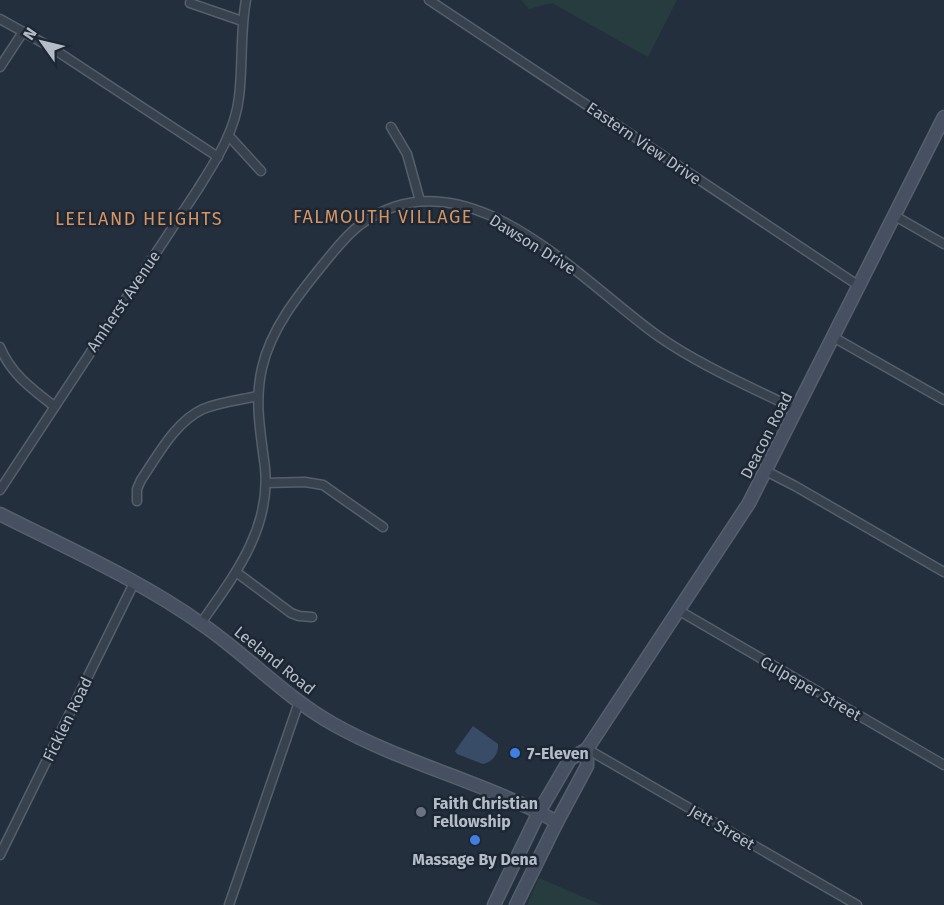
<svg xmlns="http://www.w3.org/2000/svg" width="944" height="905" font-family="'Fira Sans',sans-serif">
<rect width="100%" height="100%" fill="#242f3e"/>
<!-- green -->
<g fill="#263c3f">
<polygon points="521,0 677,0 648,57 552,3 529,9"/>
<polygon points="539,878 602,905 527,905"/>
</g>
<!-- water -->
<path fill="#394c67" d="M473,726L498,744C499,754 492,762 483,764L457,754L455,751Z"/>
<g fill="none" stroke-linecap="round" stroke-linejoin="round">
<defs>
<g id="minor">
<polyline points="429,0 859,286"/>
<polyline points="190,3 242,21"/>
<polyline points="0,19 52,48 218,157"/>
<polyline points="0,67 23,32"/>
<polyline points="391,127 407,154 420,201"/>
<polyline points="229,136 261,171"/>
<polyline points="895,216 944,244"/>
<polyline points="833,337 944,400"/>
<path d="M0,347C11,374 32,389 54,406"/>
<polyline points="766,471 795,486 944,572"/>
<polyline points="266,483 305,482 323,485 383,527"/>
<path d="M0,490L198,189C216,160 235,132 239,97C243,65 240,32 246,0"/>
<path d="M137,501V489L141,480C158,455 175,422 203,409C220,402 240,400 258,396"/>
<polyline points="236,572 291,613 299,616 312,617"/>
<polyline points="678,610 944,765"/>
<path d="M201,623C234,576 271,529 265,468C261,434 254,403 262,368C271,328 299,294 325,262C336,249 346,235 361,224C466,148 579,280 658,336C701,366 751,387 797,410"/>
<polyline points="587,749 857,905"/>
<polyline points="0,855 134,583"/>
<polyline points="229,905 299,702"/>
</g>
<g id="secondary">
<path d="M0,514C67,548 142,581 203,625C248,656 285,697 333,724C404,764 485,782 557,822"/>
<polyline points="494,905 539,812 570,759 587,749 749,503 944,117"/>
<polyline points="516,905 557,822 587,766 587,749"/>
</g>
</defs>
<!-- minor casing -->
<use href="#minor" stroke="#565f6c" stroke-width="11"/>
<!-- secondary casing -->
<use href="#secondary" stroke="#565f6c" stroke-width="15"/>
<!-- minor -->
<use href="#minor" stroke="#38414e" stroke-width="8"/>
<!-- secondary -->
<use href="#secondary" stroke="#465061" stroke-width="12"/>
</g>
<!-- markers -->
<g fill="#3f7fe0" stroke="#1d2633" stroke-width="2">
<circle cx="515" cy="753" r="6"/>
<circle cx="475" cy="840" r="6"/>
</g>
<circle fill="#6b7280" stroke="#1d2633" stroke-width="2" cx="421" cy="812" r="6"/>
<g text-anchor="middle" stroke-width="5" stroke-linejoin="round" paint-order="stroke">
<!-- street labels -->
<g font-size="16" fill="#b4bcc9" stroke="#1d2633">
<text transform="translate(644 143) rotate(34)" y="6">Eastern View Drive</text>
<text transform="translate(533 244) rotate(32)" y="6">Dawson Drive</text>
<text transform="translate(123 301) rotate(-56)" y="6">Amherst Avenue</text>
<text transform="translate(766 435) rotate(-63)" y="6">Deacon Road</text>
<text transform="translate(275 660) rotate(39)" y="6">Leeland Road</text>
<text transform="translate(811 688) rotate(30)" y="6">Culpeper Street</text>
<text transform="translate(67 719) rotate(-64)" y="6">Ficklen Road</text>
<text transform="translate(722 827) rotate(30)" y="6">Jett Street</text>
</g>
<!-- poi labels -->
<g font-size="16" font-weight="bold" fill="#b4bcc9" stroke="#1d2633" text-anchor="start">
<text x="527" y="759">7-Eleven</text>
<text x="433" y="809">Faith Christian<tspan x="433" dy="18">Fellowship</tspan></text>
<text x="475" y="865" text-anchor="middle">Massage By Dena</text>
</g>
<!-- neighbourhood labels -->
<g font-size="18" letter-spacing="1.5" fill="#d59563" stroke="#1d2633">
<text x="383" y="223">FALMOUTH VILLAGE</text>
<text x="139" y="225">LEELAND HEIGHTS</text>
</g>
</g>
<!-- north arrow -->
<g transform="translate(42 42) rotate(304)" stroke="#1d2633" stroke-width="4.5" paint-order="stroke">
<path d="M0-4.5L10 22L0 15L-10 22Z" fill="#b4bcc9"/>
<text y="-9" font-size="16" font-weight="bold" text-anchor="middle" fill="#b4bcc9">N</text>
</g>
</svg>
